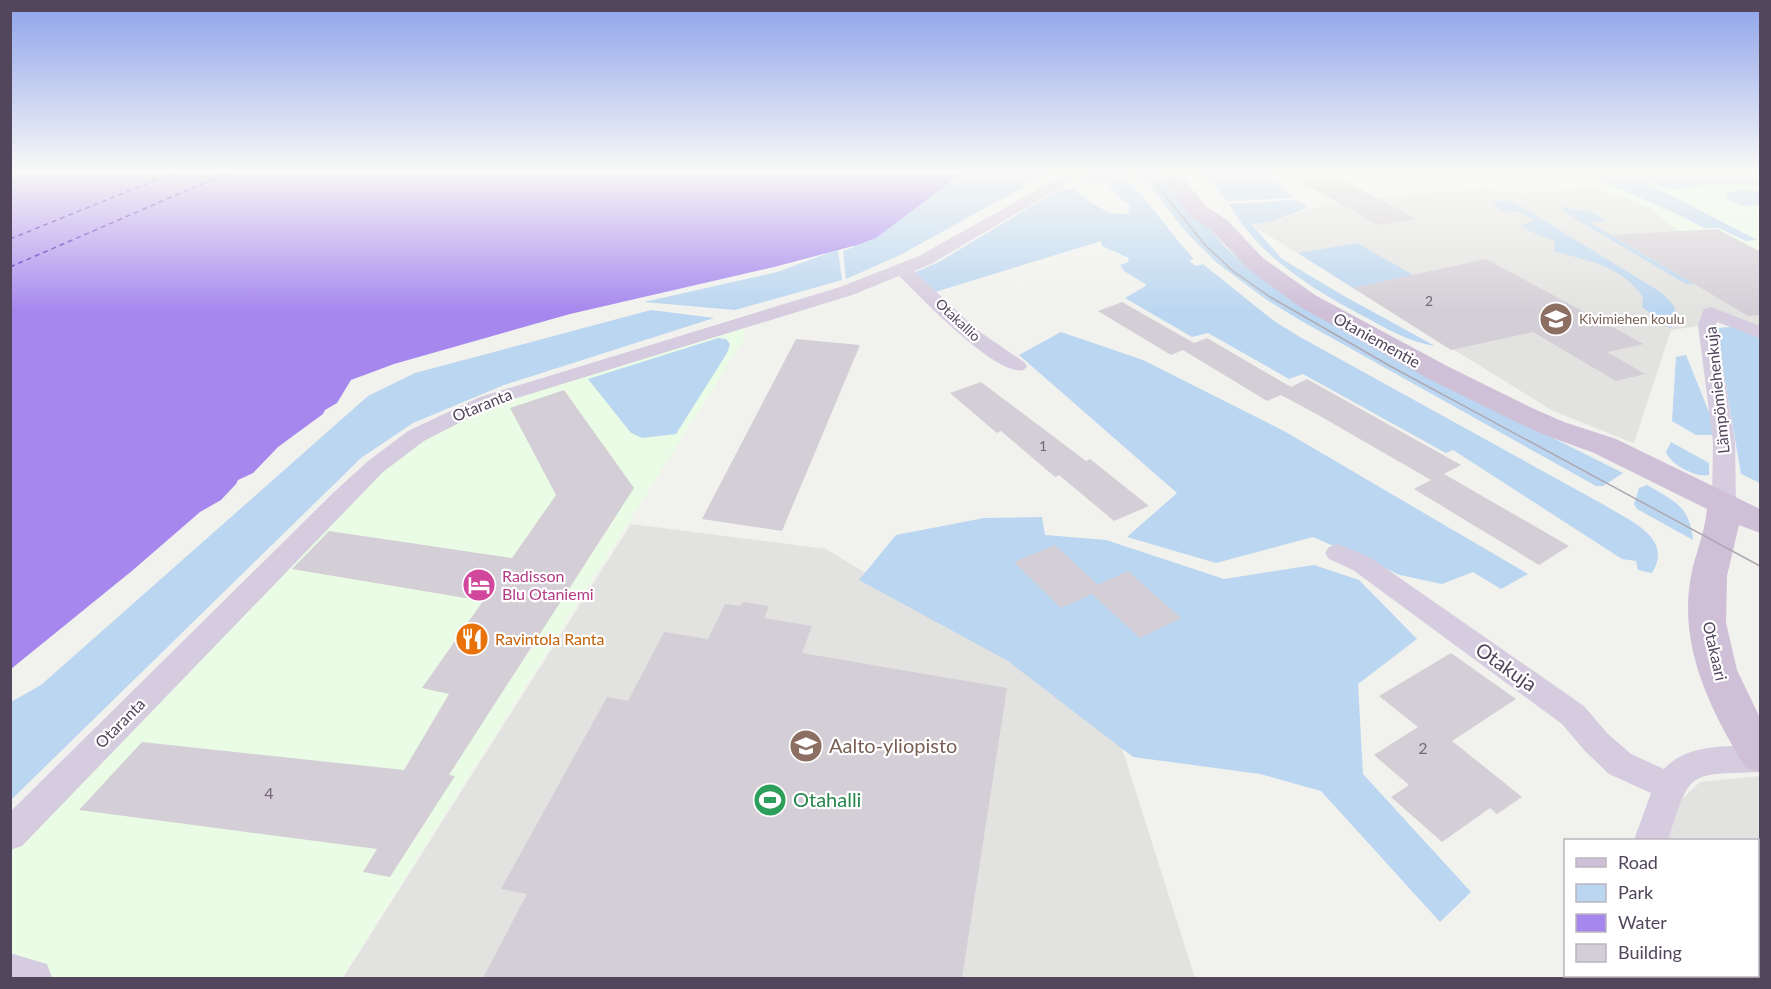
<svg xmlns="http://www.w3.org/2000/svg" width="1771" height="989" font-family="Lato,sans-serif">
<rect width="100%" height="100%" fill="#f1f1ee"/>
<!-- commercial -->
<g fill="#ebfce6">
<polygon points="1645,176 1760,180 1760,276 1678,231 1648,207 1624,197 1614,197 1597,188 1595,179"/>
<polygon points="746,321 744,339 342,978 45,978 11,970 10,835 342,498 462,412"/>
</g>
<!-- education -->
<g fill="#e2e2e0">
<polygon points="1597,188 1614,197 1624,197 1648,207 1678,231 1760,276 1760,328 1712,313 1707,325 1671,330 1634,443 1553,411 1250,224 1270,222 1337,201 1361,198 1484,189 1524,193"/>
<polygon points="631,524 826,549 1114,723 1195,978 343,978"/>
<polygon points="1760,776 1760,978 1598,978 1599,976 1758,976 1758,840 1650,840 1656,824 1700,782"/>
</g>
<!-- green -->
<g fill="#bbd6f0">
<polygon points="963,173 1049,173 900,255 846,279 843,251 856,246 851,246"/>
<path d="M1121,173C1148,199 1168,231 1194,259L1189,261L1196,266L1203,264L1274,321L1300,337L1606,506C1630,521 1674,538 1652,573L1638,570L1636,561L1622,559L1453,450L1446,453L1303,374L1289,379L1208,333L1192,337L1125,298L1147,285L1124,271L1120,265L1128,262L1129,258L1102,246L1101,241L935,292L913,273L937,263L1062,188L1075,190C1088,201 1111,219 1129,213V203L1120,199L1107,183L1078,181L1090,175Z"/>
<polygon points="1135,173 1154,173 1164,176 1226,248 1247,267 1537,430 1623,473 1603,486 1596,486 1298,319 1267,300 1217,263 1187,233 1149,185"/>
<polygon points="1203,173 1267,173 1294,198 1227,201"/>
<polygon points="1626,176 1641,180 1757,240 1746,241 1719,228 1704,228 1673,212 1594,178"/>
<path d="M1645,176L1760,180V185C1743,184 1724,182 1708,184C1686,188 1661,195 1645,176Z"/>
<polygon points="1739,190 1760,191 1760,205 1742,206 1727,198 1726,193"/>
<path d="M1295,200L1306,205L1308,208L1270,222L1251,224L1282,259L1344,296L1435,346C1408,342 1386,328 1363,316C1311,288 1258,256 1229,204Z"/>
<path d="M1492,201H1512L1662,293L1674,306L1677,322L1670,328L1642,307L1643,297C1620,265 1590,262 1554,251L1555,241L1531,232L1521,226L1535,220L1520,212L1501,211Z"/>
<polygon points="1560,207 1589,211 1607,220 1590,223 1694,284 1686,284 1569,215"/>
<polygon points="1357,243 1413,275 1353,288 1298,253"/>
<polygon points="843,248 838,250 842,280 735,310 644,302 777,272 831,252 640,297"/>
<polygon points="651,310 714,318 504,385 413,423 361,458 11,800 11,702 41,685 368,396 415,373"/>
<polygon points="1731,327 1760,338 1760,483 1741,474 1716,328"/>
<polygon points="1061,332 1143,360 1284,431 1528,574 1501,589 1473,572 1442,584 1400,575 1313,537 1216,563 1127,537 1177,493 1019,355"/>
<polygon points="718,338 726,339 730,344 727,353 676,434 642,438 631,433 588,379"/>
<polygon points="1686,355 1715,427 1714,435 1696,435 1672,421 1676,357"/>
<path d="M1671,442L1709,463V475C1696,478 1671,465 1666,452Z"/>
<path d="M1647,485C1674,501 1690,506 1693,540L1637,509L1634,504L1639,488Z"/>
<polygon points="1042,517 1045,535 1106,540 1224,579 1314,565 1359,580 1417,639 1358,684 1363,774 1471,892 1440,922 1321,791 1260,774 1133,757 1008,661 859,580 896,535 984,518"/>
</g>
<!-- water -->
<polygon fill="#a687ee" points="11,173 962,173 876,238 857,245 774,267 570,314 394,364 351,380 337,403 325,410 323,414 278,447 253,473 238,480 236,484 221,500 200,512 133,570 11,669"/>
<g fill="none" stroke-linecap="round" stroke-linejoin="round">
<!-- ferry -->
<g stroke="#3b08ac" stroke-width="1.5" stroke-dasharray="5 4" stroke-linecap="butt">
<polyline points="10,239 173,173"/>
<polyline points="10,267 227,173"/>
</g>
</g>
<!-- building -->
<g fill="#d4ced6">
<polygon points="1336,176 1416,219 1378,225 1296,179"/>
<polygon points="1717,229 1761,252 1761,315 1748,316 1612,235"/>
<polygon points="1486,259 1644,344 1607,352 1645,374 1616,381 1533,332 1451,350 1353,288"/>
<polygon points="1122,302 1194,343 1207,338 1291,387 1307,379 1461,465 1444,474 1569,546 1539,565 1414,489 1431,480 1320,416 1281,395 1267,401 1183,350 1171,355 1098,311"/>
<polygon points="796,339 860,345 782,531 702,519"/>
<polygon points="981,382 1086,461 1090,459 1149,506 1114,521 1059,475 1055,477 1001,431 997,433 950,393"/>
<polygon points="564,390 634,488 449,775 455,776 390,877 363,872 377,849 79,810 142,742 404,770 449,694 422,688 483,601 292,569 329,531 512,558 556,495 510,408"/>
<polygon points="1055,545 1098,585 1128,571 1181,618 1140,638 1092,594 1061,608 1014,562"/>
<polygon points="743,602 769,606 764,618 812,626 802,653 1007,688 962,978 483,978 527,894 501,889 607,697 628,701 664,632 708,639 725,604 740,606"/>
<polygon points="1451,653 1516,699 1452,741 1522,797 1497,814 1490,808 1442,842 1391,797 1409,785 1374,755 1418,727 1379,696"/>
</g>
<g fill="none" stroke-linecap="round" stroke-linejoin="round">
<!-- street -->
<g fill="#d6ccdf" fill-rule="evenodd">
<path d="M1067,173H1085L931,264L914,271L977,330L1024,362L1027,366L1024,370C996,377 921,297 899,276L852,295L494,405L424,441L383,472L22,846L10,850V812L333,493L367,462L408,431L480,397L840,287L919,256Z"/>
<polygon points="1569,173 1587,173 1591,177 1584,181"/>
<polygon points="1711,307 1760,326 1760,338 1717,322 1716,325 1735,442 1736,504 1733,509 1724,512 1715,509 1712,504 1713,442 1698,325 1704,309"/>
<path d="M1338,544L1371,558L1584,706L1607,733L1631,754L1664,769C1688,743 1727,746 1760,746V772C1687,775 1691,769 1668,840H1634L1651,793L1609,774L1585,751L1562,724L1353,570L1329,559L1325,553L1329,547Z"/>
<polygon points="10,953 47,964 52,978 10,978"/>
<polygon points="1583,976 1621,976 1620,978 1582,978"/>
</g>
<!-- secondary -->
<path fill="#cfc0d8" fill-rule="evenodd" d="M1159,173H1179L1207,207L1227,220L1263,258L1315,295L1447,366L1532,408L1564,422L1616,439L1760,509V533L1739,525L1727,576L1726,623L1737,670L1760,718V772L1745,767C1710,709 1678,646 1691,576C1695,554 1705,533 1707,509L1594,453L1542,434L1512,420L1427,378L1297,305L1247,268L1211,230L1191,217Z"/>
<!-- tram -->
<polyline stroke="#aea8b2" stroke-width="1.5" points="1147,173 1206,246 1233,271 1270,297 1390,366 1760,566"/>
</g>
<!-- sky -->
<linearGradient id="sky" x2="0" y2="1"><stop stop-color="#8da2ea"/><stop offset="0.55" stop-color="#f9f9f7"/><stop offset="1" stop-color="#f9f9f7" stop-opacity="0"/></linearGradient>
<rect width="1771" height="312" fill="url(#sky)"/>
<!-- icons -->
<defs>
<symbol id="school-disc" viewBox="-11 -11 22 22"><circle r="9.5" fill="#8d6e63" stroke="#fff"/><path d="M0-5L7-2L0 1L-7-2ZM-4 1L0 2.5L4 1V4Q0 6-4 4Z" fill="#fff"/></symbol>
<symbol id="hotel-disc" viewBox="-11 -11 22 22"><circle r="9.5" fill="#d1479c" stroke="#fff"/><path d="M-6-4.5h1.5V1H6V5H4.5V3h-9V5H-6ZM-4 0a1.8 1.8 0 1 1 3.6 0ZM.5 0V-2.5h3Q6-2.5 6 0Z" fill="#fff"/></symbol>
<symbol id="restaurant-disc" viewBox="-11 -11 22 22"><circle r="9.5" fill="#e8710a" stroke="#fff"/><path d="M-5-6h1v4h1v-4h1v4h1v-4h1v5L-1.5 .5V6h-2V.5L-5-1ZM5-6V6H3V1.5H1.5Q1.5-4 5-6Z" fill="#fff"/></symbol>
<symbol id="university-disc" viewBox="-11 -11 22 22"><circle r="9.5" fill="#8d6e63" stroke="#fff"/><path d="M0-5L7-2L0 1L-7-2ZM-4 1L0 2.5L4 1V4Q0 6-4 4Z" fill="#fff"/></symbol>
<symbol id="stadium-disc" viewBox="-11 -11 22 22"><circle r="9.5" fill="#2e9e5b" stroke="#fff"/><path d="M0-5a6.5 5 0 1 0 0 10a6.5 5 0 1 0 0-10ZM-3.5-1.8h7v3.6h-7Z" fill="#fff"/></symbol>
</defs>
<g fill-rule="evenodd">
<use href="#school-disc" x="1537" y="300" width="38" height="38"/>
<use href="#hotel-disc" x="460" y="566" width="38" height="38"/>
<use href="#restaurant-disc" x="453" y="620" width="38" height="38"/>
<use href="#university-disc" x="787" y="727" width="38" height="38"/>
<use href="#stadium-disc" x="751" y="781" width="38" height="38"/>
</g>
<g text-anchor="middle" stroke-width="4.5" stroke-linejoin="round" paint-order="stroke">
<!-- number labels -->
<g font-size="14" fill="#72687a">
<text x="1429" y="306">2</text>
<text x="1043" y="451">1</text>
</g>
<!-- far-education labels -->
<g font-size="14" fill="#785e54" stroke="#fff" text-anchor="start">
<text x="1579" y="324">Kivimiehen koulu</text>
</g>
<!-- far-street labels -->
<g font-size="14" fill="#52465c" stroke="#fff">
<text transform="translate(958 320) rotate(43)" y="5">Otakallio</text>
</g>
<!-- street labels -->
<g font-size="16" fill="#52465c" stroke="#fff">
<text transform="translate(1377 340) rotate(29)" y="6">Otaniementie</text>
<text transform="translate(1717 390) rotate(-96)" y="6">Lämpömiehenkuja</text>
<text transform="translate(482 405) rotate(-22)" y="6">Otaranta</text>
<text transform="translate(1715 651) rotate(77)" y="6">Otakaari</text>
<text transform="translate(120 723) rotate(-45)" y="6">Otaranta</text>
</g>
<!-- hotel labels -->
<g font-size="16" fill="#b23c85" stroke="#fff" text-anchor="start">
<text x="502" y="582">Radisson<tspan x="502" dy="18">Blu Otaniemi</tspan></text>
</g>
<!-- food labels -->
<g font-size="16" fill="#c56008" stroke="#fff" text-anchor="start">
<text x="495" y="645">Ravintola Ranta</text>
</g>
<!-- near-number labels -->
<g font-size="16" fill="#72687a">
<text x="1423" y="754">2</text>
<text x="269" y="799">4</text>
</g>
<!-- near-street labels -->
<g font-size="20" fill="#52465c" stroke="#fff">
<text transform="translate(1506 667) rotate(35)" y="7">Otakuja</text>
</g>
<!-- near-education labels -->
<g font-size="20" fill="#785e54" stroke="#fff" text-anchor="start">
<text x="829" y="753">Aalto-yliopisto</text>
</g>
<!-- near-leisure labels -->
<g font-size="20" fill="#27864d" stroke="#fff" text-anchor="start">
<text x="793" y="807">Otahalli</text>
</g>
</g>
<!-- border -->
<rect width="1771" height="989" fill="none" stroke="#52465c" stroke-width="24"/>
<!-- legend -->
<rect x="1564" y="839" width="195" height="138" fill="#ffffff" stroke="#bab5be" stroke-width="1.5"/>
<rect x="1576" y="858" width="30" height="9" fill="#cfc0d8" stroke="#bab5be" stroke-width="1.5"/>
<text x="1618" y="869" font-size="18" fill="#52465c">Road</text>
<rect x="1576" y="884" width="30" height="18" fill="#bbd6f0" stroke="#bab5be" stroke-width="1.5"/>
<text x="1618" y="899" font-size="18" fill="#52465c">Park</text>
<rect x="1576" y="914" width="30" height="18" fill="#a687ee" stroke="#bab5be" stroke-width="1.5"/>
<text x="1618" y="929" font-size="18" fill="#52465c">Water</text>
<rect x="1576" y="944" width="30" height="18" fill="#d4ced6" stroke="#bab5be" stroke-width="1.5"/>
<text x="1618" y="959" font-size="18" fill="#52465c">Building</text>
</svg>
